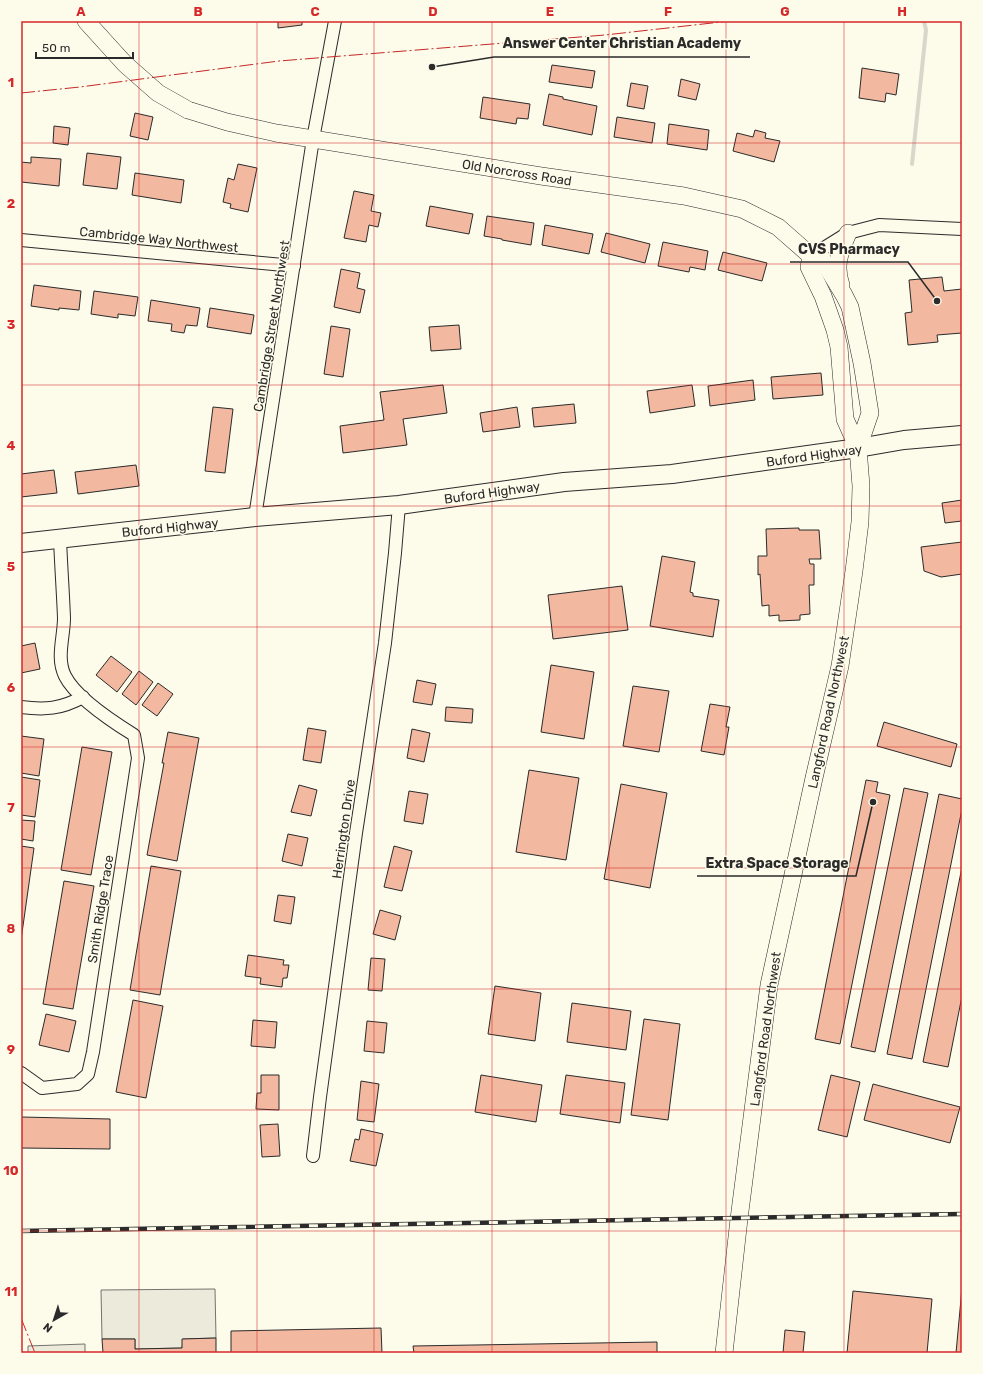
<svg xmlns="http://www.w3.org/2000/svg" width="983" height="1374" font-family="Rubik,sans-serif">
<rect width="100%" height="100%" fill="#fdfbea"/>
<!-- parking -->
<g fill="#eceadb" stroke="#74746e">
<polygon points="215,1289 216,1338 183,1339 182,1348 135,1349 135,1339 102,1339 101,1290"/>
<polygon points="85,1344 85,1353 28,1353 28,1346"/>
</g>
<g fill="none" stroke-linecap="round" stroke-linejoin="round">
<!-- stream -->
<polyline stroke="#d8d7c9" stroke-width="4" points="912,164 926,30 924,21"/>
</g>
<!-- building -->
<g fill="#f2b8a0" stroke="#2b2b2b">
<polygon points="278,21 302,21 302,25 278,28"/>
<polygon points="552,65 595,71 592,88 549,82"/>
<polygon points="862,68 899,74 896,95 886,93 885,102 859,98"/>
<polygon points="681,79 700,84 696,100 678,96"/>
<polygon points="631,83 648,86 644,109 627,106"/>
<polygon points="549,94 563,97 563,99 597,106 592,135 543,125"/>
<polygon points="483,97 530,104 528,119 517,118 516,124 480,118"/>
<polygon points="135,113 153,117 148,140 130,136"/>
<polygon points="617,117 655,123 652,143 614,137"/>
<polygon points="669,124 709,130 707,150 667,144"/>
<polygon points="54,126 70,128 68,145 53,143"/>
<polygon points="755,130 766,133 765,138 780,141 774,162 733,151 737,133 753,137"/>
<polygon points="87,153 121,157 117,189 83,185"/>
<polygon points="31,157 61,159 59,186 21,182 21,162 31,163"/>
<polygon points="238,164 257,168 248,212 230,208 231,204 223,202 228,178 234,180"/>
<polygon points="135,173 184,180 181,203 132,195"/>
<polygon points="354,191 374,195 371,211 381,213 378,227 369,225 366,242 344,238"/>
<polygon points="430,206 473,214 469,234 426,226"/>
<polygon points="487,216 534,223 531,245 502,240 502,239 484,236"/>
<polygon points="545,225 593,234 589,254 542,245"/>
<polygon points="606,233 650,244 645,263 601,252"/>
<polygon points="663,242 708,251 705,270 690,267 689,272 658,266"/>
<polygon points="723,252 767,263 762,281 718,270"/>
<polygon points="341,269 360,273 357,288 365,290 360,313 334,307"/>
<polygon points="942,277 944,291 962,289 962,333 937,335 938,342 908,345 905,313 912,312 909,280"/>
<polygon points="34,285 81,291 79,310 59,308 59,310 31,306"/>
<polygon points="94,291 138,297 135,316 118,314 118,318 91,314"/>
<polygon points="151,300 200,308 197,326 186,325 184,333 171,331 172,324 148,321"/>
<polygon points="210,308 254,315 251,334 207,327"/>
<polygon points="459,325 461,349 431,351 429,327"/>
<polygon points="331,326 350,329 343,377 324,374"/>
<polygon points="821,373 823,395 773,399 771,377"/>
<polygon points="753,380 755,400 710,406 708,386"/>
<polygon points="443,385 447,413 403,419 407,445 343,453 340,426 384,420 380,392"/>
<polygon points="692,385 695,406 650,413 647,391"/>
<polygon points="574,404 576,423 534,427 532,408"/>
<polygon points="213,407 233,409 225,473 205,471"/>
<polygon points="517,407 520,427 483,432 480,413"/>
<polygon points="136,465 139,486 78,494 75,472"/>
<polygon points="54,470 57,493 21,497 21,474"/>
<polygon points="962,500 962,521 945,523 942,503"/>
<polygon points="799,528 799,530 819,530 821,559 809,559 810,564 814,564 814,585 809,585 810,614 800,615 800,620 779,621 779,615 769,616 769,605 762,606 760,574 758,575 758,556 767,556 766,529"/>
<polygon points="962,542 962,574 941,577 924,571 921,547"/>
<polygon points="662,556 695,562 690,592 693,593 693,596 719,600 713,637 650,626"/>
<polygon points="622,586 628,630 553,639 548,595"/>
<polygon points="35,643 40,669 21,673 21,646"/>
<polygon points="111,656 132,672 117,692 96,675"/>
<polygon points="551,665 594,672 584,739 541,732"/>
<polygon points="139,671 153,682 136,705 122,694"/>
<polygon points="417,680 436,684 432,705 413,702"/>
<polygon points="158,683 173,694 157,716 142,705"/>
<polygon points="633,686 669,691 659,752 623,746"/>
<polygon points="710,704 730,707 726,727 729,727 724,755 701,751"/>
<polygon points="446,707 473,709 472,723 445,721"/>
<polygon points="884,722 957,744 951,767 877,746"/>
<polygon points="308,728 326,731 321,763 303,760"/>
<polygon points="412,729 430,733 424,762 407,758"/>
<polygon points="168,732 199,738 177,861 147,855 164,763 162,763"/>
<polygon points="21,736 44,739 39,776 21,773"/>
<polygon points="82,747 112,752 91,875 61,870"/>
<polygon points="529,770 579,778 566,860 516,852"/>
<polygon points="21,777 40,780 35,817 21,815"/>
<polygon points="866,780 878,782 876,792 890,795 840,1044 815,1039"/>
<polygon points="621,784 667,793 650,888 604,879"/>
<polygon points="299,785 317,790 311,816 291,812"/>
<polygon points="904,788 928,793 875,1052 851,1047"/>
<polygon points="409,791 428,794 423,824 404,821"/>
<polygon points="939,794 962,799 962,809 912,1059 887,1054"/>
<polygon points="21,820 35,821 33,841 21,839"/>
<polygon points="288,834 308,838 302,866 282,861"/>
<polygon points="21,846 34,848 21,940"/>
<polygon points="394,846 412,851 402,891 384,887"/>
<polygon points="151,866 181,871 160,995 130,990"/>
<polygon points="962,867 962,996 948,1067 923,1062"/>
<polygon points="64,881 94,886 73,1009 43,1004"/>
<polygon points="278,895 295,897 291,924 274,921"/>
<polygon points="380,910 401,916 395,940 373,934"/>
<polygon points="248,955 284,960 283,965 289,965 287,978 283,978 282,987 260,984 261,978 245,976"/>
<polygon points="371,958 385,959 382,991 368,990"/>
<polygon points="495,986 541,993 535,1041 488,1034"/>
<polygon points="133,1000 163,1006 146,1098 116,1092"/>
<polygon points="572,1003 631,1011 626,1050 567,1042"/>
<polygon points="46,1014 76,1021 69,1052 39,1045"/>
<polygon points="644,1019 680,1024 668,1120 631,1115"/>
<polygon points="253,1020 277,1022 275,1048 251,1046"/>
<polygon points="367,1021 387,1023 384,1053 364,1051"/>
<polygon points="261,1075 279,1075 279,1110 256,1109 257,1093 261,1093"/>
<polygon points="481,1075 542,1085 536,1122 475,1112"/>
<polygon points="566,1075 625,1083 620,1123 560,1114"/>
<polygon points="831,1075 860,1082 847,1137 818,1130"/>
<polygon points="361,1081 379,1084 374,1122 357,1120"/>
<polygon points="873,1084 960,1107 950,1143 864,1120"/>
<polygon points="21,1117 110,1119 110,1149 21,1148"/>
<polygon points="278,1124 280,1156 262,1157 260,1125"/>
<polygon points="361,1129 383,1134 376,1166 350,1161 355,1139 359,1140"/>
<polygon points="962,1288 962,1353 956,1353"/>
<polygon points="853,1291 932,1299 927,1353 847,1353"/>
<polygon points="381,1328 382,1353 231,1353 231,1331"/>
<polygon points="785,1330 805,1332 803,1353 783,1353"/>
<polygon points="216,1338 216,1353 103,1353 102,1339 135,1339 135,1349 182,1348 182,1339"/>
<polygon points="657,1342 657,1353 414,1353 413,1346"/>
</g>
<g fill="none" stroke-linecap="round" stroke-linejoin="round">
<defs>
<g id="street">
<polyline points="21,240 294,266"/>
<polyline points="811,256 848,233 879,225 962,229"/>
<polyline points="255,517 313,139 335,21"/>
<path d="M21,707C45,710 61,709 83,697"/>
<path d="M21,1073L42,1088L77,1084L88,1074L93,1052L138,758L134,735C113,722 76,698 65,676C56,658 64,637 64,618C63,592 61,565 60,539"/>
<polyline points="313,1156 320,1097 356,833 385,643 395,553 399,505"/>
</g>
<g id="secondary">
<polyline points="86,21 125,64 158,93 188,110 227,122 276,133 541,176 684,196 742,209 778,227 811,256"/>
<polyline points="811,256 821,257 844,295 850,307 862,363 870,413 858,448"/>
<path d="M841,285C834,265 840,252 848,233"/>
<polyline points="724,1353 739,1219 769,985 814,778 840,666 854,571 860,522 861,486 858,448 845,419 839,347 835,330 823,296 809,267 811,256"/>
</g>
<polyline id="primary" points="21,543 255,517 399,505 564,482 672,474 858,448 904,440 962,435"/>
</defs>
<!-- street casing -->
<use href="#street" stroke="#2b2b2b" stroke-width="14"/>
<!-- secondary casing -->
<use href="#secondary" stroke="#2b2b2b" stroke-width="18"/>
<!-- primary casing -->
<use href="#primary" stroke="#2b2b2b" stroke-width="20"/>
<!-- street -->
<use href="#street" stroke="#fdfbea" stroke-width="12"/>
<!-- secondary -->
<use href="#secondary" stroke="#fdfbea" stroke-width="17"/>
<!-- primary -->
<use href="#primary" stroke="#fdfbea" stroke-width="18"/>
<defs>
<polyline id="rail" points="21,1231 962,1214"/>
</defs>
<!-- rail casing -->
<use href="#rail" stroke="#2b2b2b" stroke-width="4.5"/>
<!-- rail -->
<use href="#rail" stroke="#fdfbea" stroke-width="3" stroke-dasharray="9" stroke-linecap="butt"/>
<!-- power -->
<g stroke="#c62828" stroke-width="1" stroke-dasharray="14 3 2 3" stroke-linecap="butt">
<polyline points="21,93 80,87 279,61 605,35 730,21"/>
<polyline points="21,1318 35,1353"/>
</g>
</g>
<!-- grid -->
<path fill="none" stroke="#d62828" stroke-width="1" stroke-opacity="0.55" d="M139,21V1353M257,21V1353M374,21V1353M492,21V1353M609,21V1353M726,21V1353M844,21V1353M21,143H962M21,264H962M21,385H962M21,506H962M21,627H962M21,747H962M21,868H962M21,989H962M21,1110H962M21,1231H962"/>
<g text-anchor="middle" stroke-width="3" stroke-linejoin="round" paint-order="stroke">
<!-- street labels -->
<g font-size="13" fill="#2b2b2b" stroke="#fdfbea">
<text transform="translate(517 172) rotate(9)" y="5">Old Norcross Road</text>
<text transform="translate(159 239) rotate(6)" y="5">Cambridge Way Northwest</text>
<text transform="translate(271 326) rotate(-81)" y="5">Cambridge Street Northwest</text>
<text transform="translate(814 455) rotate(-8)" y="5">Buford Highway</text>
<text transform="translate(492 492) rotate(-8)" y="5">Buford Highway</text>
<text transform="translate(170 527) rotate(-6)" y="5">Buford Highway</text>
<text transform="translate(828 712) rotate(-78)" y="5">Langford Road Northwest</text>
<text transform="translate(343 829) rotate(-82)" y="5">Herrington Drive</text>
<text transform="translate(100 909) rotate(-81)" y="5">Smith Ridge Trace</text>
<text transform="translate(765 1029) rotate(-82)" y="5">Langford Road Northwest</text>
</g>
</g>
<!-- callouts -->
<path fill="none" stroke="#2b2b2b" stroke-width="1.5" d="M432 67L494 57H750M937 301L908 262H790M873 802L856 876H697"/>
<g fill="#2b2b2b" stroke="#fdfbea" stroke-width="1.5">
<circle cx="432" cy="67" r="4"/>
<circle cx="937" cy="301" r="4"/>
<circle cx="873" cy="802" r="4"/>
</g>
<g font-size="14" text-anchor="middle" font-weight="bold" fill="#2b2b2b" stroke="#fdfbea" stroke-width="3" stroke-linejoin="round" paint-order="stroke">
<text x="622" y="48">Answer Center Christian Academy</text>
<text x="849" y="254">CVS Pharmacy</text>
<text x="777" y="868">Extra Space Storage</text>
</g>
<!-- border -->
<rect width="983" height="1374" fill="none" stroke="#fdfbea" stroke-width="44"/>
<!-- north arrow -->
<g transform="translate(54 1320) rotate(219)" stroke="#fdfbea" stroke-width="3" paint-order="stroke">
<path d="M0-3L7 15L0 10L-7 15Z" fill="#2b2b2b"/>
<text y="-6" font-size="11" font-weight="bold" text-anchor="middle" fill="#2b2b2b">N</text>
</g>
<!-- scale -->
<path d="M36 52v6h97v-6" fill="none" stroke="#2b2b2b" stroke-width="2"/>
<text x="42" y="52" font-size="12" fill="#2b2b2b" stroke="#fdfbea" stroke-width="3" paint-order="stroke">50 m</text>
<rect x="22" y="22" width="939" height="1330" fill="none" stroke="#d62828" stroke-width="1.5"/>
<g font-size="13" text-anchor="middle" font-weight="bold" fill="#d62828">
<text x="81" y="16">A</text>
<text x="198" y="16">B</text>
<text x="315" y="16">C</text>
<text x="433" y="16">D</text>
<text x="550" y="16">E</text>
<text x="668" y="16">F</text>
<text x="785" y="16">G</text>
<text x="902" y="16">H</text>
<text x="11" y="87">1</text>
<text x="11" y="208">2</text>
<text x="11" y="329">3</text>
<text x="11" y="450">4</text>
<text x="11" y="571">5</text>
<text x="11" y="692">6</text>
<text x="11" y="812">7</text>
<text x="11" y="933">8</text>
<text x="11" y="1054">9</text>
<text x="11" y="1175">10</text>
<text x="11" y="1296">11</text>
</g>
</svg>
